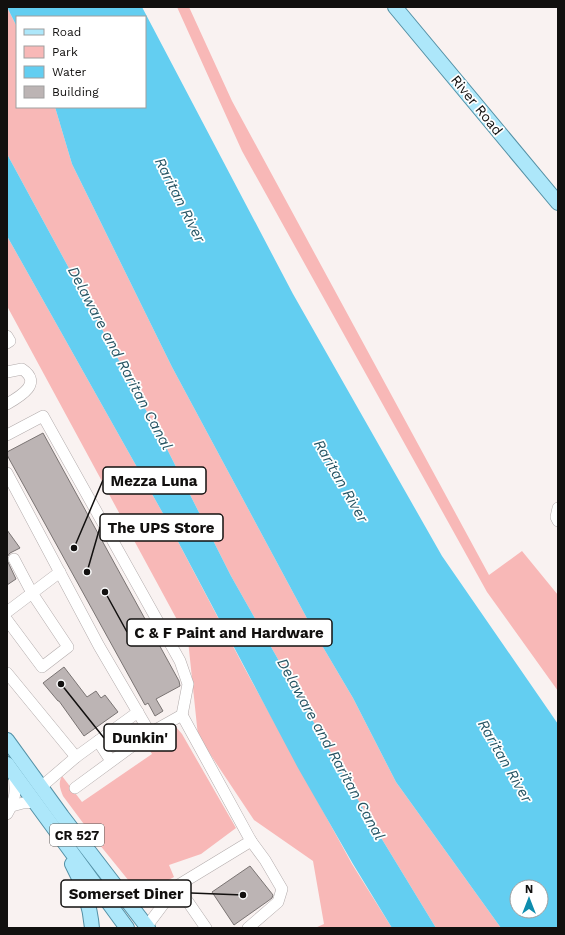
<svg xmlns="http://www.w3.org/2000/svg" width="565" height="935" font-family="'Work Sans',sans-serif">
<rect width="100%" height="100%" fill="#f9f2f1"/>
<!-- green -->
<g fill="#f8b8b7">
<polygon points="7,7 17,27 17,107 55,107 72,164 172,367 317,637 353,698 396,782 501,928 436,928 352,790 231,576 167,449 7,154"/>
<polygon points="177,7 189,7 232,101 489,575 522,551 558,595 558,691 487,592 242,151"/>
<polygon points="7,236 165,517 244,667 352,864 392,928 315,928 324,924 313,861 254,820 198,736 188,640 7,306"/>
<path d="M176,727L182,734L236,828L201,854L169,865L174,877L163,883L145,887L136,885L129,881L95,839L63,796C60,789 58,783 62,776L82,802L152,754L147,746L149,744L152,747Z"/>
</g>
<!-- water -->
<g fill="#63cef1" fill-rule="evenodd">
<path d="M7,7H142L293,294L442,556L558,724V928H501L396,782L353,698L317,637L172,367L72,164L55,107H145V17H17V27ZM517,887H541V911H517Z"/>
<polygon points="7,154 167,449 231,576 352,790 436,928 392,928 353,864 298,768 165,517 7,236"/>
</g>
<!-- building -->
<g fill="#bcb4b4" stroke="#7a7473">
<polygon points="43,433 179,681 180,686 156,699 163,711 155,716 148,703 145,705 7,455 7,452"/>
<polygon points="7,530 20,548 10,553 7,557"/>
<polygon points="7,560 16,579 7,585"/>
<polygon points="64,667 87,697 96,691 101,698 105,695 118,712 84,736 59,701 58,701 43,683"/>
<polygon points="250,866 273,895 272,898 268,901 234,925 212,892"/>
</g>
<g fill="none" stroke-linecap="round" stroke-linejoin="round">
<defs>
<g id="minor">
<polyline points="7,336 10,341 7,343"/>
<path d="M7,372L22,369C43,383 21,396 7,404"/>
<polyline points="7,435 43,416 180,661 188,684 182,715 150,733 75,788"/>
<polyline points="7,473 99,646 150,733"/>
<polyline points="558,508 556,517 558,521"/>
<polyline points="7,612 60,572"/>
<polyline points="7,620 42,667 68,647 32,593 14,559"/>
<polyline points="7,673 76,757"/>
<polyline points="98,741 111,761"/>
<polyline points="41,787 76,757 138,712"/>
<polyline points="12,806 23,803 35,802"/>
<path d="M7,814C16,799 16,791 14,774"/>
<polyline points="177,886 206,928"/>
<polyline points="124,896 177,886 251,841 182,715"/>
<polyline points="147,926 177,886"/>
<polyline points="248,928 278,902 282,889 265,860 251,841"/>
</g>
<g id="major">
<polyline points="395,7 558,203"/>
<polyline points="7,740 62,816 148,928"/>
<polyline points="7,764 127,928"/>
<path d="M72,864C83,884 90,905 92,928"/>
</g>
</defs>
<!-- minor casing -->
<use href="#minor" stroke="#b3acac" stroke-width="12"/>
<!-- major casing -->
<use href="#major" stroke="#5491a6" stroke-width="16"/>
<!-- minor -->
<use href="#minor" stroke="#fff" stroke-width="11"/>
<!-- major -->
<use href="#major" stroke="#ade7fa" stroke-width="14"/>
</g>
<g text-anchor="middle" stroke-width="3.5" stroke-linejoin="round" paint-order="stroke">
<!-- shield labels -->
<rect fill="#fff" stroke="#595857" stroke-width="1" x="50" y="824" width="54" height="22" rx="3"/>
<g font-size="13" font-weight="bold" fill="#12100f">
<text x="77" y="840">CR 527</text>
</g>
<!-- street labels -->
<g font-size="14" fill="#12100f" stroke="#fff">
<text transform="translate(477 105) rotate(51)" y="5">River Road</text>
</g>
<!-- water labels -->
<g font-size="15" font-style="italic" fill="#275564" stroke="#fff">
<text transform="translate(180 200) rotate(63)" y="5">Raritan River</text>
<text transform="translate(120 358) rotate(62)" y="5">Delaware and Raritan Canal</text>
<text transform="translate(341 481) rotate(60)" y="5">Raritan River</text>
<text transform="translate(331 749) rotate(61)" y="5">Delaware and Raritan Canal</text>
<text transform="translate(505 761) rotate(60)" y="5">Raritan River</text>
</g>
</g>
<!-- callouts -->
<path fill="none" stroke="#12100f" stroke-width="1.5" d="M74 548L103 480M87 572L100 527M105 592L127 632M61 684L104 738M243 895L191 893"/>
<g fill="#12100f" stroke="#fff" stroke-width="1.5">
<circle cx="74" cy="548" r="4"/>
<circle cx="87" cy="572" r="4"/>
<circle cx="105" cy="592" r="4"/>
<circle cx="61" cy="684" r="4"/>
<circle cx="243" cy="895" r="4"/>
</g>
<g fill="#fff" stroke="#12100f" stroke-width="1.5">
<rect x="103" y="467" width="103" height="27" rx="4"/>
<rect x="100" y="514" width="123" height="27" rx="4"/>
<rect x="127" y="619" width="205" height="27" rx="4"/>
<rect x="104" y="724" width="72" height="27" rx="4"/>
<rect x="61" y="880" width="130" height="27" rx="4"/>
</g>
<g font-size="15" text-anchor="middle" font-weight="bold" fill="#12100f">
<text x="154" y="486">Mezza Luna</text>
<text x="161" y="533">The UPS Store</text>
<text x="229" y="638">C &amp; F Paint and Hardware</text>
<text x="140" y="743">Dunkin'</text>
<text x="126" y="899">Somerset Diner</text>
</g>
<!-- border -->
<rect width="565" height="935" fill="none" stroke="#12100f" stroke-width="16"/>
<!-- legend -->
<rect x="16" y="16" width="130" height="92" fill="#ffffff" stroke="#a09f9f"/>
<rect x="24" y="29" width="20" height="6" fill="#ade7fa" stroke="#a09f9f"/>
<text x="52" y="36" font-size="12" fill="#12100f">Road</text>
<rect x="24" y="46" width="20" height="12" fill="#f8b8b7" stroke="#a09f9f"/>
<text x="52" y="56" font-size="12" fill="#12100f">Park</text>
<rect x="24" y="66" width="20" height="12" fill="#63cef1" stroke="#a09f9f"/>
<text x="52" y="76" font-size="12" fill="#12100f">Water</text>
<rect x="24" y="86" width="20" height="12" fill="#bcb4b4" stroke="#a09f9f"/>
<text x="52" y="96" font-size="12" fill="#12100f">Building</text>
<!-- north arrow -->
<g transform="translate(529 899)"><circle r="19" fill="#ffffff" stroke="#a09f9f"/>
<path d="M0-3L7 15L0 10L-7 15Z" fill="#0e8dae"/>
<text y="-6" font-size="11" font-weight="bold" text-anchor="middle" fill="#12100f">N</text>
</g>
</svg>
